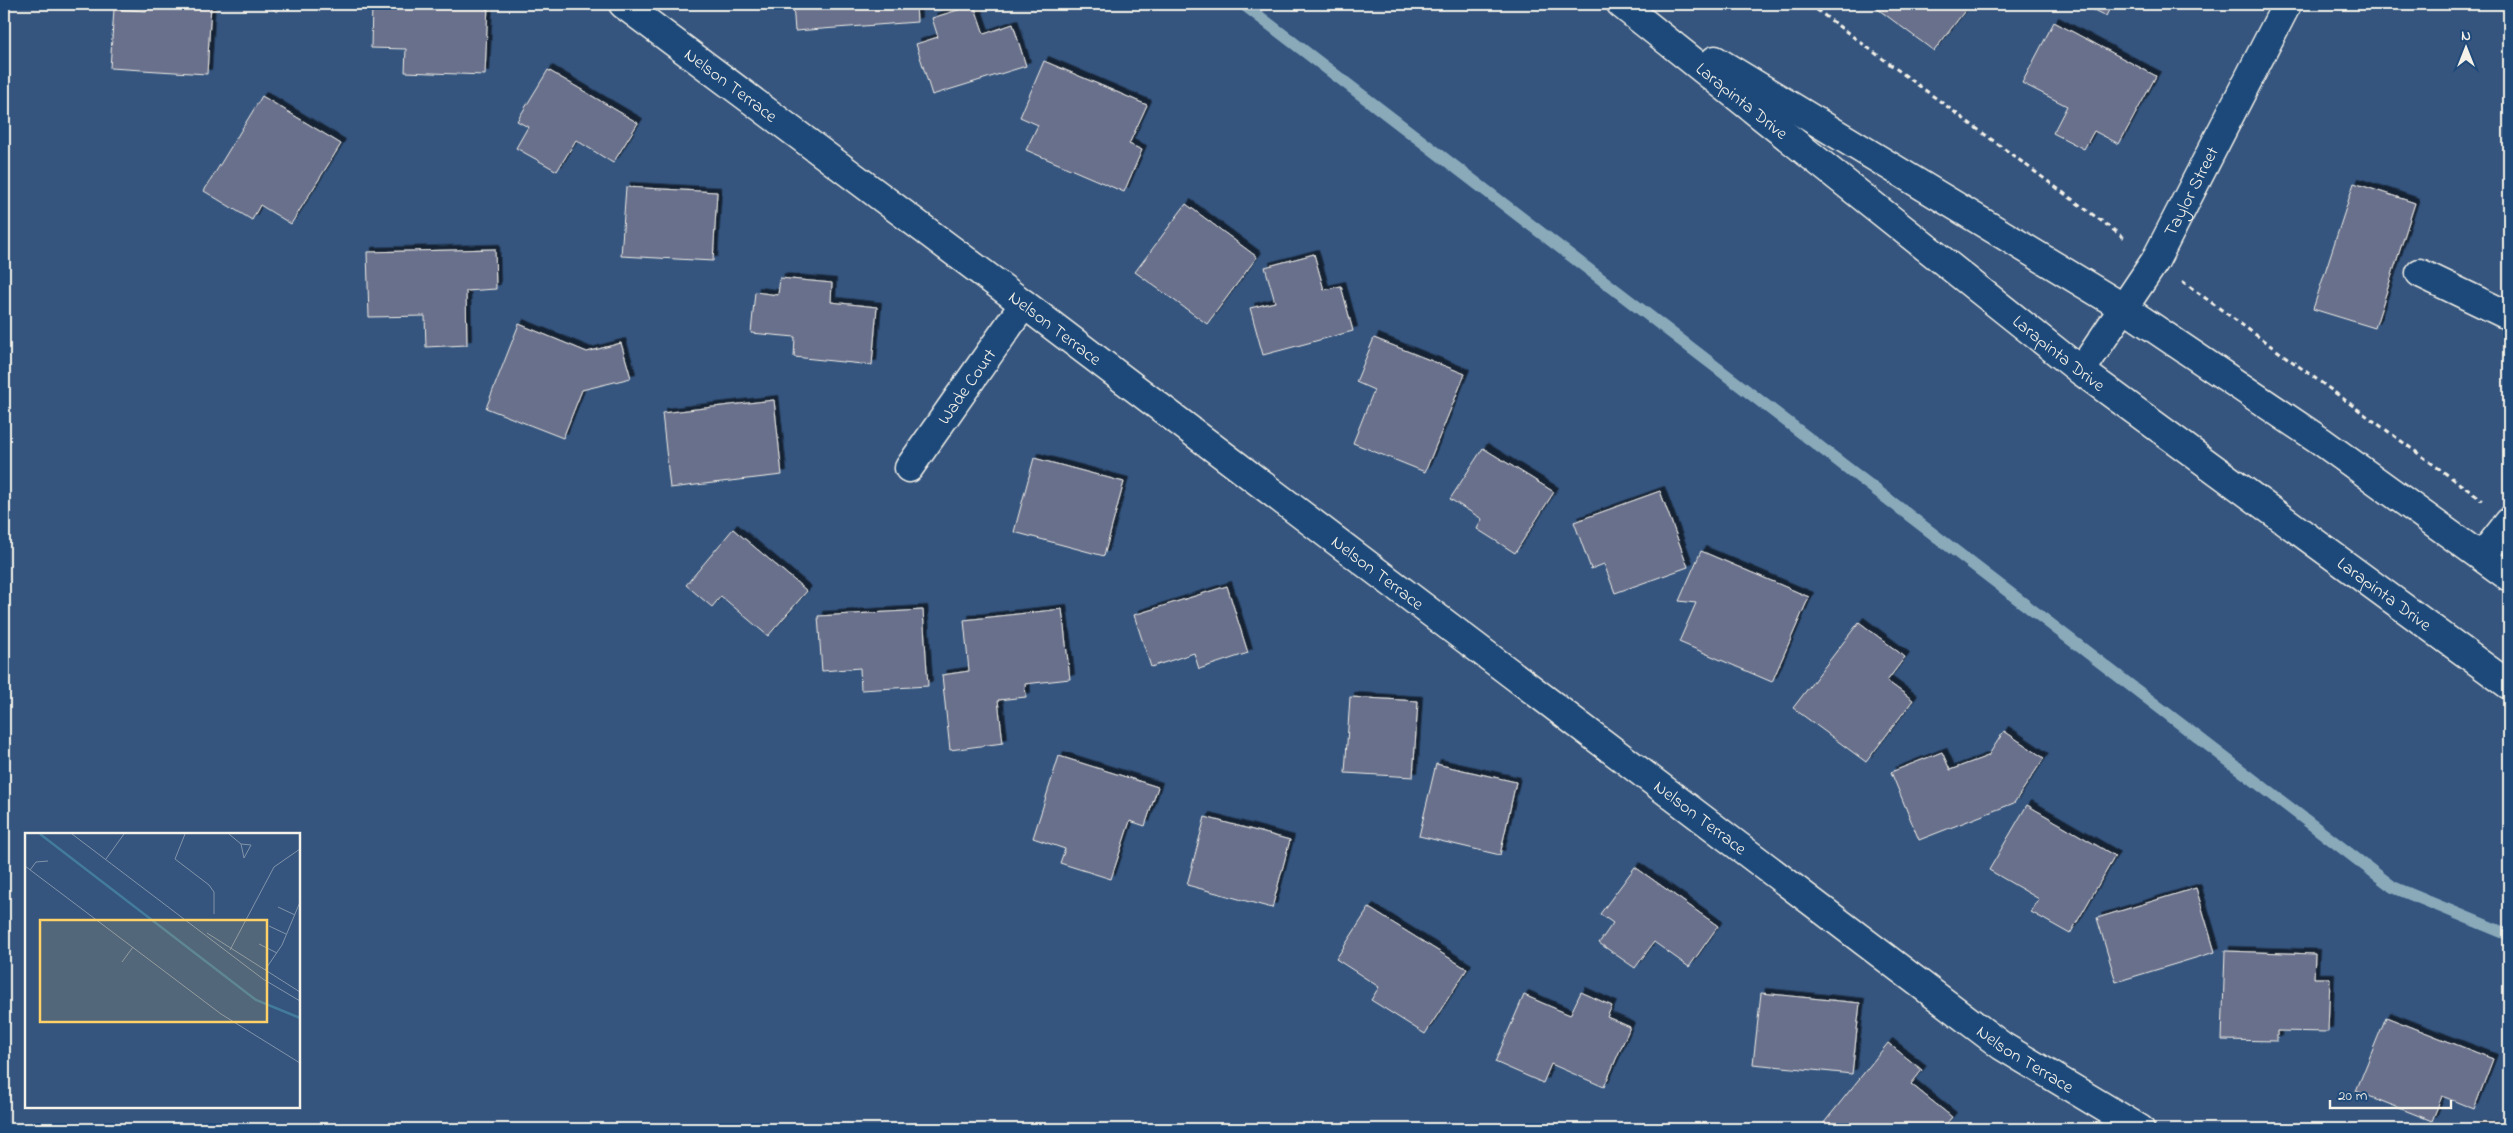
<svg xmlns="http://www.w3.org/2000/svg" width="2513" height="1133" font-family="'Indie Flower',sans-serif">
<defs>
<filter id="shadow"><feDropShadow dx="4.5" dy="-4.5" stdDeviation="0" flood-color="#0009"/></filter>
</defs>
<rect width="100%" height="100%" fill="#35557f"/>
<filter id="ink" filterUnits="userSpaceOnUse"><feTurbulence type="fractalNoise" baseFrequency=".02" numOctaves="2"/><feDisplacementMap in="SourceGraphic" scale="10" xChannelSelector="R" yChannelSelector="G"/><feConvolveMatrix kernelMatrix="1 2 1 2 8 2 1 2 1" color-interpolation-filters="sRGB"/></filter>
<g filter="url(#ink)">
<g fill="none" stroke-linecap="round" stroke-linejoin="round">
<!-- stream -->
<polyline stroke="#8aaaba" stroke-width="12" points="1243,4 2393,887 2509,935"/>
</g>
<!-- building -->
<g fill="#686f8c" stroke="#f4f1e8" filter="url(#shadow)">
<polygon points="147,4 211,4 207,74 110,68 114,9 147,11"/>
<polygon points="266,4 284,4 277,12"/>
<polygon points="372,4 488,4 485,75 405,72 406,49 371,48"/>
<polygon points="793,4 916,4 917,22 795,31"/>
<polygon points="1871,4 1970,4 1934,51"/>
<polygon points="2081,4 2112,4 2106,16"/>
<polygon points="974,5 984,34 1013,24 1026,66 932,95 916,44 938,37 932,18"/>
<polygon points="2054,22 2156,76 2119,144 2094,131 2084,149 2053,133 2067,106 2022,83"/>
<polygon points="1044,61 1147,105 1129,144 1142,150 1124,192 1026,150 1038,125 1020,117"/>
<polygon points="548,70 638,123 613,163 576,140 557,171 516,148 528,127 517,121"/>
<polygon points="262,96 341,144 291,224 260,205 252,220 204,191"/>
<polygon points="2354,183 2415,203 2375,328 2313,309"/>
<polygon points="626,187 717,192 713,261 621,256"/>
<polygon points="1186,204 1257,257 1207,324 1135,272"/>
<polygon points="495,249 496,289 466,291 467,345 426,347 425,316 369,317 367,252"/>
<polygon points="1314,254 1324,290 1341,286 1353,331 1263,355 1250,308 1275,302 1265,267"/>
<polygon points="780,278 832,283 831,302 877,307 872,365 794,357 795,337 751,333 755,292 778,295"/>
<polygon points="519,324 587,352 621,343 631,378 582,390 563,438 486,408"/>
<polygon points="1374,338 1465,374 1425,472 1353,443 1374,390 1356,382"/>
<polygon points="774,400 782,475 670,488 662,413"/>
<polygon points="1483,448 1554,492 1515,553 1477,529 1482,519 1450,499"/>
<polygon points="1034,458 1124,482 1104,556 1014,532"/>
<polygon points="1660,491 1688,567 1615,593 1604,564 1591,569 1574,522"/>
<polygon points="733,529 807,591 768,636 721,596 712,607 686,585"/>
<polygon points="1701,551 1809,597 1772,682 1679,642 1696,603 1679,601"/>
<polygon points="1227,586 1248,653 1199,669 1194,653 1151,667 1134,615"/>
<polygon points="1062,609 1070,679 1025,684 1026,697 998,700 1003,743 950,750 942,675 969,671 964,620"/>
<polygon points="923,610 928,686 861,690 860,668 822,671 818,616"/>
<polygon points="1859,622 1905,657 1887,681 1913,700 1866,762 1793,708"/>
<polygon points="1350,697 1418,701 1413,777 1345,773"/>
<polygon points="2004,731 2044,758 2014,803 1919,840 1891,772 1942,752 1950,770 1988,756"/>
<polygon points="1059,756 1158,787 1145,826 1130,821 1111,879 1060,863 1065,849 1033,838"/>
<polygon points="1436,764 1516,782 1500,855 1419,836"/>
<polygon points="2027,805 2115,856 2070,934 2031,912 2039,899 1989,870"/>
<polygon points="1205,817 1290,840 1272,908 1187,885"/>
<polygon points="1635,867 1718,926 1689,967 1654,942 1635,968 1599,943 1613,923 1600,914"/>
<polygon points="2196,888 2215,952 2116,982 2097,918"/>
<polygon points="1369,908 1467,969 1425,1034 1371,1000 1379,987 1336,959"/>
<polygon points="2225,951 2315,954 2314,978 2330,978 2328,1032 2277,1031 2277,1041 2222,1040"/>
<polygon points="1581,992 1612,1006 1607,1017 1630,1027 1604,1087 1551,1064 1543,1083 1495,1062 1524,995 1570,1015"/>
<polygon points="1761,993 1860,1003 1852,1074 1753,1064"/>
<polygon points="2386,1017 2493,1059 2474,1109 2442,1096 2432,1121 2356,1091"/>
<polygon points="1888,1043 1922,1070 1911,1084 1952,1117 1942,1129 1819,1129"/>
<polygon points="2509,1126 2509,1129 2473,1129 2473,1127"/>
</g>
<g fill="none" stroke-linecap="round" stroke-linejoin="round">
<defs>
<g id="street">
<path id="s1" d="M623,4L1024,304L2002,1046L2140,1129"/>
<polyline points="2420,273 2509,316"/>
<path id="s2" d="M2081,371L2155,261L2287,4"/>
<path id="s3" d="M909,468L1024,304"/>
<polyline points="2482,556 2509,522"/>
</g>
<g id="primary">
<path id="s4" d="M1621,4L2081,371L2509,685"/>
<polyline points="1715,60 2124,308 2321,441 2509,577"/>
</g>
</defs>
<!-- street casing -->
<use href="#street" stroke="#f4f1e8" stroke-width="31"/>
<!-- primary casing -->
<use href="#primary" stroke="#f4f1e8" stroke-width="31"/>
<!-- path -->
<g stroke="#f4f1e8" stroke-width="3" stroke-dasharray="5 4" stroke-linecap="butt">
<polyline points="1809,4 2127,240"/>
<polyline points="2182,281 2482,500"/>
</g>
<!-- street -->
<use href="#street" stroke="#1f4a7a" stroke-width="28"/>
<!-- primary -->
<use href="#primary" stroke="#1f4a7a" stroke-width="28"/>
</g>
</g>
<g text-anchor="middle" stroke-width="4" stroke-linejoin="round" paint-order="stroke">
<!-- street labels -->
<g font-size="18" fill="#f4f1e8" stroke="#1f4a7a">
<text dy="6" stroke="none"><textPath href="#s1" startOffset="135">Nelson Terrace</textPath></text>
<text dy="6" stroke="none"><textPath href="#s4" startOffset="155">Larapinta Drive</textPath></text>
<text dy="6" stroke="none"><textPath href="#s2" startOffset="211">Taylor Street</textPath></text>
<text dy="6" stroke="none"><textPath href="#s1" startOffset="540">Nelson Terrace</textPath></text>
<text dy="6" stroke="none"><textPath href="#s4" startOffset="560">Larapinta Drive</textPath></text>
<text dy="6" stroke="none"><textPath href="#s3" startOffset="100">Wade Court</textPath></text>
<text dy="6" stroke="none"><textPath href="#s1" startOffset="945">Nelson Terrace</textPath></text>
<text dy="6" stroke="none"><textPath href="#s4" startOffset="965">Larapinta Drive</textPath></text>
<text dy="6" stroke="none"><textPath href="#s1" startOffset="1350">Nelson Terrace</textPath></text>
<text dy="6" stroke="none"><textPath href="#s1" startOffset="1755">Nelson Terrace</textPath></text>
</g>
</g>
<!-- overview -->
<g transform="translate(25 833)">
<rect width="275" height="275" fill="#35557f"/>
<path fill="none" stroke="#437b9c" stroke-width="2.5" d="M15,1L231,167L275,185"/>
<path fill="none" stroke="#8193a9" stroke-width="1" d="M47,1L238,146L275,168M160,1L150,26L184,52L189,59V81M204,1L216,11L219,25M216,11L226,12L219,25M81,26L99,1M0,33L196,181L275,230M5,37L11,29L23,28M253,74L270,82M244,93L261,101M182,100L275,159M234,111L252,120M205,117L249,34L275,16M97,129L108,114M240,137L257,112L275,69"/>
<path fill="#ffd166" fill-opacity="0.15" stroke="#ffd166" stroke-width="2.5" d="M15,87H242V189H15Z"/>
<rect width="275" height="275" fill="none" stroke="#f4f1e8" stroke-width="2.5"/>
</g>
<!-- margin -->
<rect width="2513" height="1133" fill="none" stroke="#1f4a7a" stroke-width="20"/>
<rect x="10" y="10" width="2493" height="1113" fill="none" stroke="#f4f1e8" stroke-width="2" filter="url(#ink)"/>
<!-- north arrow -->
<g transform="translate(2466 48)" stroke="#1f4a7a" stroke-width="4" paint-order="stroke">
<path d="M0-4L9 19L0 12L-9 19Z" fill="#f4f1e8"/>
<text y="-8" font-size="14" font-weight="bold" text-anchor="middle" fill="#f4f1e8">N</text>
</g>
<!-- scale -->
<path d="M2330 1100v8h121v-8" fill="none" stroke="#f4f1e8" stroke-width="2.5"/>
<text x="2338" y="1100" font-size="15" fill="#f4f1e8" stroke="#1f4a7a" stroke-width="4" paint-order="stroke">20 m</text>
</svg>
